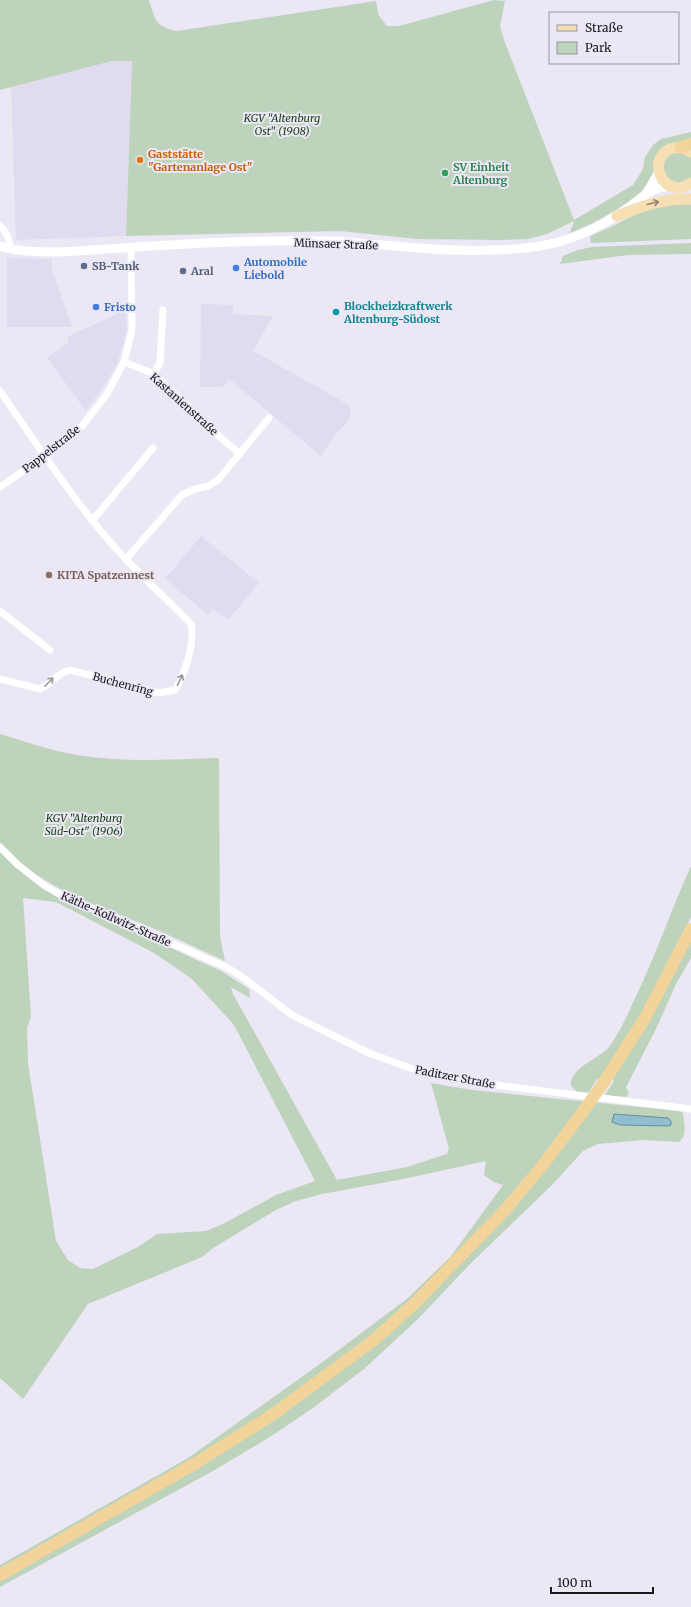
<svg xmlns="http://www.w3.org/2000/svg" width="691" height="1607" font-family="Merriweather,serif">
<rect width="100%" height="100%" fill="#ebe7f5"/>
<!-- built -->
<g fill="#e1dbf0">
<polygon points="112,61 132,61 126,236 16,240 11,87"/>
<polygon points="7,258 52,259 52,270 72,327 7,327"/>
<polygon points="201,304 233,305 233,314 273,316 253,351 349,405 351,414 346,424 337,432 321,456 229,379 222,387 200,387"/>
<polygon points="125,310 127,326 124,342 117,364 107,381 86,411 47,358 69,342 67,337"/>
<polygon points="201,536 259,583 228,620 213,609 208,615 165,579"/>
</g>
<!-- green -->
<g fill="#bed3bc" fill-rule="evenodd">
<path d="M0,0H149C155,19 155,27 177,31L376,1L378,14L387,26H399L494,0L505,1L500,26L504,40L574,220L633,185L643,169L645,157L653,145L661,139L691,132V140L655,158C654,165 654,173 651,180C638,201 593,224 570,233L574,221L547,234L528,239L503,240L418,239L340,231L126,236L132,61H112L0,90Z"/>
<polygon points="671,152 687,153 691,157 691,178 682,184 667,179 662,165"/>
<polygon points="691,203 691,239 591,243 590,236 615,225 647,208"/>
<polygon points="691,243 691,254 628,255 560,264 563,256 578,250 592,247"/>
<path d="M0,734C25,741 51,751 77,755C124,763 172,759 219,758L220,936L225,961L155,929L88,902L60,889L28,870L21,871L99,915C102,920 106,921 112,921L223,972L249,989L250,998L231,987L233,994L337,1180L407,1167L447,1154L449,1149L431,1083L472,1090L680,1111L683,1113C684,1125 688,1133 679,1142L644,1140L598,1144L583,1151L552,1185L470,1264L418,1319L364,1369L313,1408L273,1435L213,1471L0,1587V1565L188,1458L324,1361L408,1298L451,1256L503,1185L494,1182L484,1175L486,1161L403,1179L322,1194L296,1201L276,1210L213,1248L202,1257L88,1304L23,1399L0,1378ZM23,898L56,902L154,953L192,979L234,1025L315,1181L276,1195L223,1224L206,1231L157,1234L138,1247L93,1269L80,1268L68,1260L56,1241L28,1063L27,1028L31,1017Z"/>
<path d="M691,866V917L678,944L641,1016L600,1080L597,1079L588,1093L577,1092L571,1086C569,1068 599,1059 609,1047C618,1035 625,1020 631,1007C654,961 670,912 691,866Z"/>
<polygon points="691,941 691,958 676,984 656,1029 626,1087 629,1094 626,1097 605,1095 614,1081 612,1079"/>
</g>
<!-- water -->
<polygon fill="#8ebed0" stroke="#6b8c9a" points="614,1114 668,1118 671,1121 671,1125 669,1126 620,1125 612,1122"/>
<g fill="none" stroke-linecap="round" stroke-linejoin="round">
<!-- minor -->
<g stroke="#fff" stroke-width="7">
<path d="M0,226C8,232 9,241 11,249"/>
<polyline points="124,362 154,374 219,436 240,454"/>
<polyline points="154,374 160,363 163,310"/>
<path d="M0,391C30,434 59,479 92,520C121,558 158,590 191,624C195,643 185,674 175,690L159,693L70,670C56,673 52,684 40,689L0,679"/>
<polyline points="0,487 45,456 82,426 107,394 124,362 132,330 131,248"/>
<polyline points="92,521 153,448"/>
<polyline points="127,558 182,495 195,489 208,486 218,480 269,418"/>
<polyline points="0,611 50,650"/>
<polyline points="0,847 18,865 45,886 61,895 226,967 241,976 292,1015 369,1053 418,1071 472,1082 691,1109"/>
</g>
<!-- tertiary -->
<g stroke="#fff" stroke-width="9">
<polyline points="647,192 659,172"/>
<path d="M0,246C20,252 39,252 60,252C149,246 240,239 330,241C348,241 366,244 384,245C430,250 478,253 525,248C558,245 588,234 616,216C635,205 647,188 670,186"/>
</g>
<!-- primary -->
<g stroke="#f5dfb3" stroke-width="11">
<path d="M691,152C686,148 680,147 673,148C644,156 663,202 691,183"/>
<path d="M617,216C642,206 664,198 691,199"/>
</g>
<!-- trunk -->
<g stroke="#f2d49a" stroke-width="12">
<polyline points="681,147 691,144"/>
<polyline points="0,1575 196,1463 272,1415 374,1340 415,1303 506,1209 542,1166 582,1113 604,1082 645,1018 691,929"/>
</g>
</g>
<!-- one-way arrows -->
<defs><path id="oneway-shaft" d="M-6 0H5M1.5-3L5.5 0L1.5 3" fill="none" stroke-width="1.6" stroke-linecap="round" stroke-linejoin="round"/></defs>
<use stroke="#928570" href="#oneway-shaft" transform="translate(653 203) rotate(-14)"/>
<g stroke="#989799">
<use href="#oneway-shaft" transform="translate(180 680) rotate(-65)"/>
<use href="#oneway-shaft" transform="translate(49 682) rotate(-45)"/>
</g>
<!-- markers -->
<circle fill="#e8710a" stroke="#ebe7f5" stroke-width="1.5" cx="140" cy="160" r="4"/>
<circle fill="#2e9e5b" stroke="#ebe7f5" stroke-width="1.5" cx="445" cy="173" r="4"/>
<g fill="#5c6f8a" stroke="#ebe7f5" stroke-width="1.5">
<circle cx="84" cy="266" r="4"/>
<circle cx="183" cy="271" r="4"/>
</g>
<g fill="#3f7fe0" stroke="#ebe7f5" stroke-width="1.5">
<circle cx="236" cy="268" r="4"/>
<circle cx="96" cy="307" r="4"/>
</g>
<circle fill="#0f9aa8" stroke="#ebe7f5" stroke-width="1.5" cx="336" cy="312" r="4"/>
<circle fill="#8d6e63" stroke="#ebe7f5" stroke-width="1.5" cx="49" cy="575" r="4"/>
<g text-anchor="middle" stroke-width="4" stroke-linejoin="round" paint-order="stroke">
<!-- park labels -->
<g font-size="11" font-style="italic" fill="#143f13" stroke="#ebe7f5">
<text x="282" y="122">KGV "Altenburg<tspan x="282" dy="13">Ost" (1908)</tspan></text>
<text x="84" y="822">KGV "Altenburg<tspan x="84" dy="13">Süd-Ost" (1906)</tspan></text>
</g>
<!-- food labels -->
<g font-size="11" font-weight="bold" fill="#c56008" stroke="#ebe7f5" text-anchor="start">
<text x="148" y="158">Gaststätte<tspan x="148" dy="13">"Gartenanlage Ost"</tspan></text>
</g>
<!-- leisure labels -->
<g font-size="11" font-weight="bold" fill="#27864d" stroke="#ebe7f5" text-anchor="start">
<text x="453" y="171">SV Einheit<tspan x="453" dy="13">Altenburg</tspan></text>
</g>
<!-- street labels -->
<g font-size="11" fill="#1a181d" stroke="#ebe7f5">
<text transform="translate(336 244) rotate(2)" y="4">Münsaer Straße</text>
<text transform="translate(184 404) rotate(42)" y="4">Kastanienstraße</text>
<text transform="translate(51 449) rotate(-38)" y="4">Pappelstraße</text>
<text transform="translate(123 684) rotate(15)" y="4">Buchenring</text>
<text transform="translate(116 919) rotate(24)" y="4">Käthe-Kollwitz-Straße</text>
<text transform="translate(455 1077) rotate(11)" y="4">Paditzer Straße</text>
</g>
<!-- shop labels -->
<g font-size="11" font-weight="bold" fill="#366cbe" stroke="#ebe7f5" text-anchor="start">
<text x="244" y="266">Automobile<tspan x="244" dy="13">Liebold</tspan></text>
<text x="104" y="311">Fristo</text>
</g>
<!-- service labels -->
<g font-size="11" font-weight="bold" fill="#4e5e75" stroke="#ebe7f5" text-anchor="start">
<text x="92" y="270">SB-Tank</text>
<text x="191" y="275">Aral</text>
</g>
<!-- culture labels -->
<g font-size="11" font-weight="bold" fill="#0d838f" stroke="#ebe7f5" text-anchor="start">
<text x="344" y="310">Blockheizkraftwerk<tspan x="344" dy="13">Altenburg-Südost</tspan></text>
</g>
<!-- education labels -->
<g font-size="11" font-weight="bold" fill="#785e54" stroke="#ebe7f5" text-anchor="start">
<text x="57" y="579">KITA Spatzennest</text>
</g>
</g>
<!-- legend -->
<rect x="549" y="12" width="130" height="52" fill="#ebe7f5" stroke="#97949f"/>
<rect x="557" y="25" width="20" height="6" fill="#f5dfb3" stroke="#97949f"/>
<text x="585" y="32" font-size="12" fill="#1a181d">Straße</text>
<rect x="557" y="42" width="20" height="12" fill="#bed3bc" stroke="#97949f"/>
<text x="585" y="52" font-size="12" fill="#1a181d">Park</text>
<!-- scale -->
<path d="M551 1587v6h102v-6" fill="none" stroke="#1a181d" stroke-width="2"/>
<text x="557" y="1587" font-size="12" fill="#1a181d" stroke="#ebe7f5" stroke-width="3" paint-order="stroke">100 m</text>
</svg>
